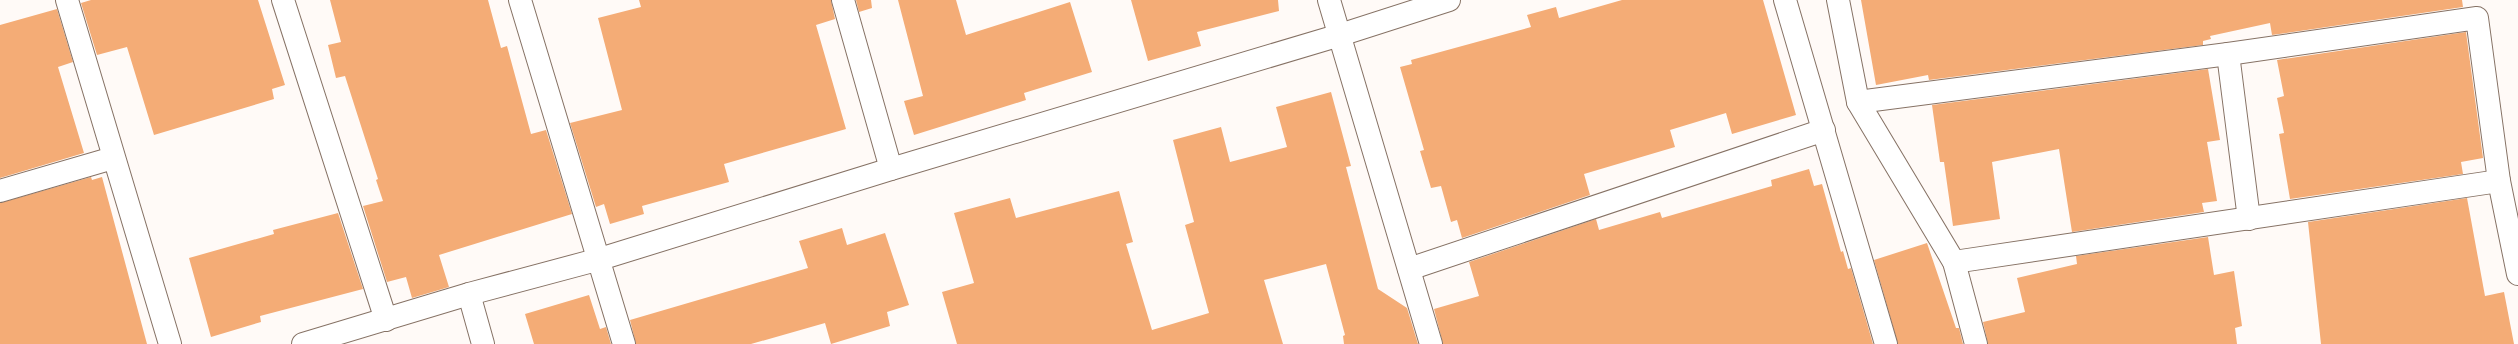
<svg xmlns="http://www.w3.org/2000/svg" width="2518" height="344" font-family="Helvetica,sans-serif">
<rect width="100%" height="100%" fill="#fffaf7"/>
<!-- building -->
<g fill="#f4ac76">
<polygon points="91,0 258,0 285,85 272,89 274,99 154,135 127,47 97,55 81,3"/>
<polygon points="330,0 488,0 501,48 507,46 531,134 546,130 572,214 439,255 449,287 412,298 406,277 387,282 363,206 383,201 376,180 378,179 345,76 336,78 328,45 341,42"/>
<polygon points="639,0 831,0 835,19 816,25 846,129 724,164 729,182 642,206 644,214 610,224 604,204 596,207 570,123 622,110 598,18 641,7"/>
<polygon points="856,0 871,0 872,8 859,12"/>
<polygon points="898,0 956,0 966,35 1070,2 1092,72 1024,93 1026,100 914,135 904,101 923,96"/>
<polygon points="1131,0 1278,0 1279,11 1197,32 1201,46 1148,61"/>
<polygon points="1622,0 1763,0 1796,115 1732,134 1726,113 1670,130 1675,147 1584,174 1590,195 1462,238 1457,220 1451,222 1441,186 1431,188 1420,151 1424,150 1400,67 1412,64 1411,60 1531,27 1527,15 1556,7 1559,18"/>
<polygon points="1861,0 2462,0 2463,7 2272,35 2270,23 2210,36 2211,39 2203,41 2203,45 1929,80 1928,75 1876,85"/>
<polygon points="57,9 73,62 58,67 84,153 0,178 0,25"/>
<polygon points="2466,32 2483,158 2461,162 2463,174 2290,199 2279,134 2284,133 2277,98 2284,96 2277,60"/>
<polygon points="2208,69 2220,140 2207,142 2217,201 2202,203 2204,212 2072,232 2059,149 1992,162 2000,219 1953,226 1944,162 1940,162 1932,105"/>
<polygon points="1331,92 1351,166 1346,167 1378,289 1407,308 1418,344 1344,344 1343,336 1345,335 1326,264 1264,280 1283,344 957,344 942,292 974,283 954,213 1010,198 1016,218 1119,191 1133,242 1126,244 1152,330 1209,313 1185,225 1194,222 1173,140 1221,127 1230,162 1287,147 1276,107"/>
<polygon points="1809,169 1814,186 1822,184 1841,252 1843,251 1848,269 1851,268 1873,344 1443,344 1434,309 1479,296 1469,262 1596,219 1599,230 1660,212 1662,218 1772,186 1771,180"/>
<polygon points="91,177 92,180 102,177 147,344 0,344 0,203"/>
<polygon points="2467,198 2485,296 2504,292 2514,344 2321,344 2308,222"/>
<polygon points="338,213 363,289 260,316 261,322 211,337 189,258 274,234 273,230"/>
<polygon points="842,228 847,245 885,233 909,305 887,312 890,326 831,344 825,323 751,344 636,344 630,320 808,268 799,241"/>
<polygon points="2208,237 2214,275 2234,271 2242,326 2235,328 2237,344 1988,344 1983,322 2025,312 2017,278 2077,264 2076,256"/>
<polygon points="1927,243 1956,328 1959,328 1963,344 1898,344 1874,260"/>
<polygon points="589,295 600,329 606,327 611,344 534,344 525,314"/>
</g>
<g fill="none" stroke-linecap="round" stroke-linejoin="round">
<defs>
<g id="minor">
<polyline points="67,0 170,344"/>
<polyline points="283,0 386,320"/>
<polyline points="520,0 624,344"/>
<polyline points="843,0 891,169"/>
<polyline points="1329,0 1431,344"/>
<polyline points="1785,0 1886,344"/>
<polyline points="1838,0 1858,102 1954,262 1976,344"/>
<polyline points="2228,54 2249,219"/>
<polyline points="1858,102 2228,54 2477,18 2499,181 2518,274"/>
<polyline points="0,191 113,158"/>
<polyline points="1954,262 2499,181"/>
<polyline points="1409,269 1824,130"/>
<polyline points="469,294 483,344"/>
<polyline points="303,344 469,294 600,259 891,169 1340,35 1449,0"/>
</g>
</defs>
<!-- minor casing -->
<use href="#minor" stroke="#867265" stroke-width="24"/>
<!-- minor -->
<use href="#minor" stroke="#fff" stroke-width="22"/>
</g>
</svg>
